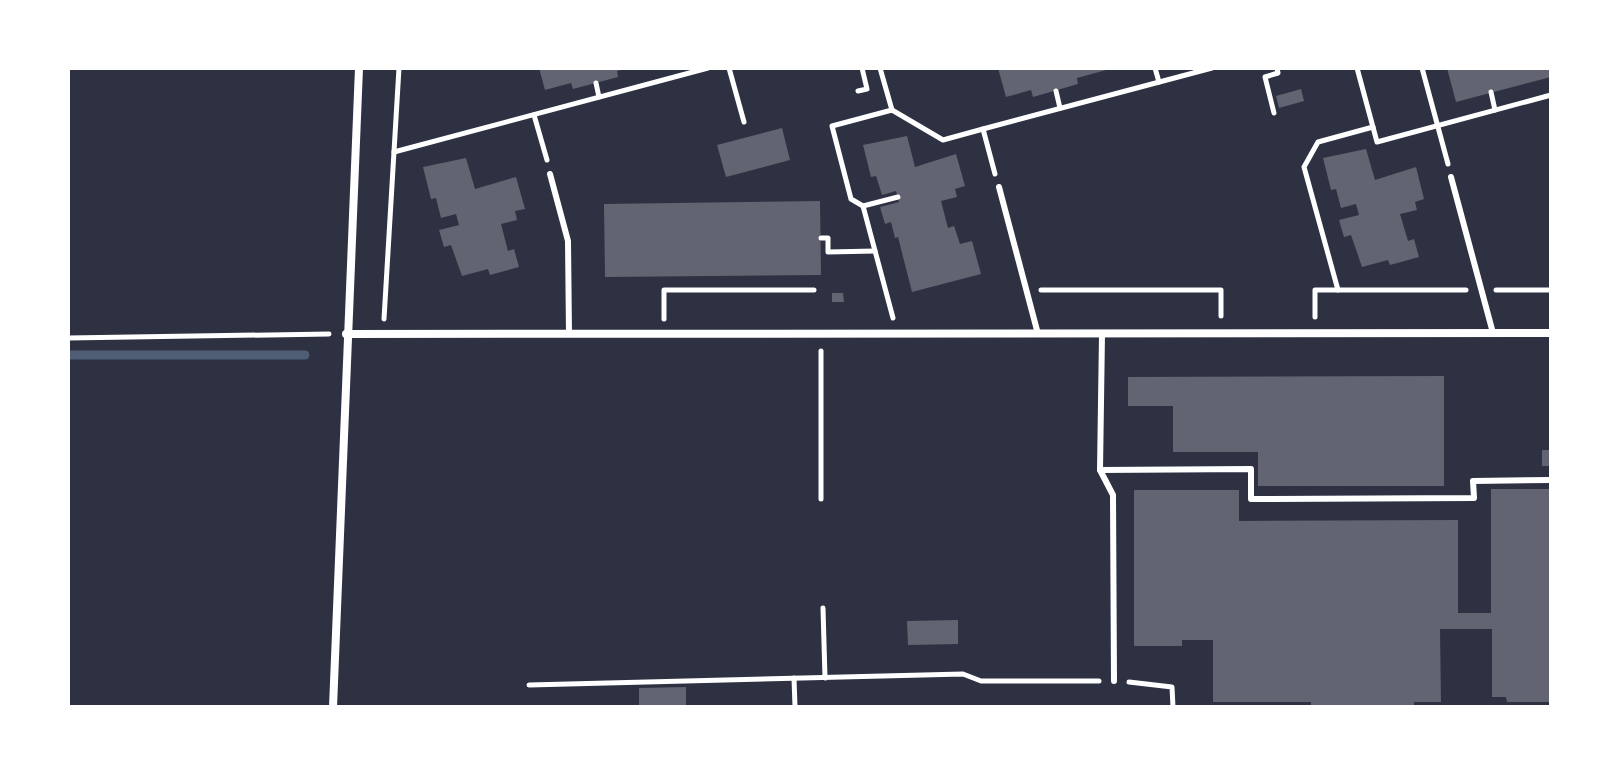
<svg xmlns="http://www.w3.org/2000/svg" width="1619" height="775" font-family="'IBM Plex Sans',sans-serif">
<rect width="100%" height="100%" fill="#2d3142"/>
<g fill="none" stroke-linecap="round" stroke-linejoin="round">
<!-- stream -->
<polyline stroke="#4f5d75" stroke-width="9" points="68,355 305,355"/>
</g>
<!-- building -->
<g fill="#626471">
<polygon points="539,68 624,68 625,69 617,71 618,77 573,89 571,83 545,90"/>
<polygon points="998,68 1110,68 1110,69 1077,78 1078,84 1033,97 1031,90 1006,97"/>
<polygon points="1447,68 1551,68 1551,77 1456,102"/>
<polygon points="1301,89 1304,101 1279,108 1276,96"/>
<polygon points="782,128 790,160 726,177 717,145"/>
<polygon points="907,136 915,167 956,154 965,186 955,189 957,197 941,201 948,228 954,226 960,244 972,241 981,274 912,292 898,237 895,238 891,222 885,224 880,207 899,202 896,191 882,195 876,176 871,177 863,145"/>
<polygon points="1366,149 1375,180 1416,167 1424,199 1415,202 1417,210 1400,214 1408,241 1414,239 1419,257 1390,265 1388,260 1362,267 1351,235 1344,237 1339,220 1359,215 1356,204 1341,208 1336,189 1331,190 1323,158"/>
<polygon points="466,158 475,189 516,177 525,209 515,211 517,220 501,224 508,251 514,249 519,267 490,275 488,269 462,276 451,245 444,247 439,230 459,225 456,214 441,218 436,198 431,199 423,167"/>
<polygon points="820,201 821,275 605,277 604,204"/>
<polygon points="832,293 843,293 844,302 832,302"/>
<polygon points="1444,376 1444,486 1258,486 1258,452 1173,452 1173,406 1128,406 1128,377"/>
<rect x="1542" y="450" width="9" height="16"/>
<polygon points="1491,489 1551,489 1551,702 1507,702 1506,697 1492,697 1492,629 1440,629 1441,702 1414,702 1414,707 1311,707 1311,702 1213,702 1213,640 1182,640 1182,646 1134,646 1134,490 1239,490 1239,521 1458,520 1458,613 1491,613"/>
<polygon points="958,620 958,644 908,645 907,621"/>
<polygon points="686,687 686,705 682,705 682,707 639,706 639,688"/>
</g>
<g fill="none" stroke-linecap="round" stroke-linejoin="round">
<!-- path -->
<g stroke="#fff" stroke-width="5">
<polyline points="729,68 744,122"/>
<polyline points="880,68 892,110"/>
<polyline points="1155,68 1159,82"/>
<polyline points="1357,68 1377,142 1551,95"/>
<polyline points="1422,68 1448,164"/>
<polyline points="596,83 599,97"/>
<polyline points="858,91 867,89 862,68"/>
<polyline points="1056,91 1060,108"/>
<polyline points="1491,92 1495,110"/>
<polyline points="1274,113 1265,77 1278,73 1277,68"/>
<polyline points="534,115 547,160"/>
<polyline points="983,129 1212,68"/>
<polyline points="394,152 708,68"/>
<polyline points="863,206 898,197"/>
<polyline points="821,238 828,238 828,252 875,251"/>
<polyline points="1041,290 1221,290 1221,316"/>
<polyline points="1338,290 1304,167 1318,142 1373,127"/>
<polyline points="1496,290 1551,290"/>
<polyline points="1315,317 1315,290 1466,290"/>
<polyline points="893,318 863,206 851,199 832,126 892,110 943,140 983,129 995,174"/>
<polyline points="384,319 399,68"/>
<polyline points="664,319 664,290 814,290"/>
<polyline points="68,338 329,334"/>
<polyline points="821,499 821,351"/>
<polyline points="823,608 825,678"/>
<polyline points="794,678 795,707"/>
<polyline points="1129,682 1172,687 1173,707"/>
<polyline points="529,685 963,674 981,681 1099,681"/>
</g>
<!-- service -->
<g stroke="#fff" stroke-width="6">
<polyline points="550,174 568,241 569,334"/>
<polyline points="1451,177 1493,333"/>
<polyline points="999,187 1038,334"/>
<polyline points="1102,334 1100,470 1113,495 1114,681"/>
<polyline points="1100,470 1251,469 1251,499 1474,498 1473,481 1551,480"/>
</g>
<!-- minor -->
<g stroke="#fff" stroke-width="8">
<polyline points="346,334 1551,333"/>
<polyline points="333,707 359,68"/>
</g>
</g>
<!-- border -->
<rect width="1619" height="775" fill="none" stroke="#ffffff" stroke-width="140"/>
</svg>
